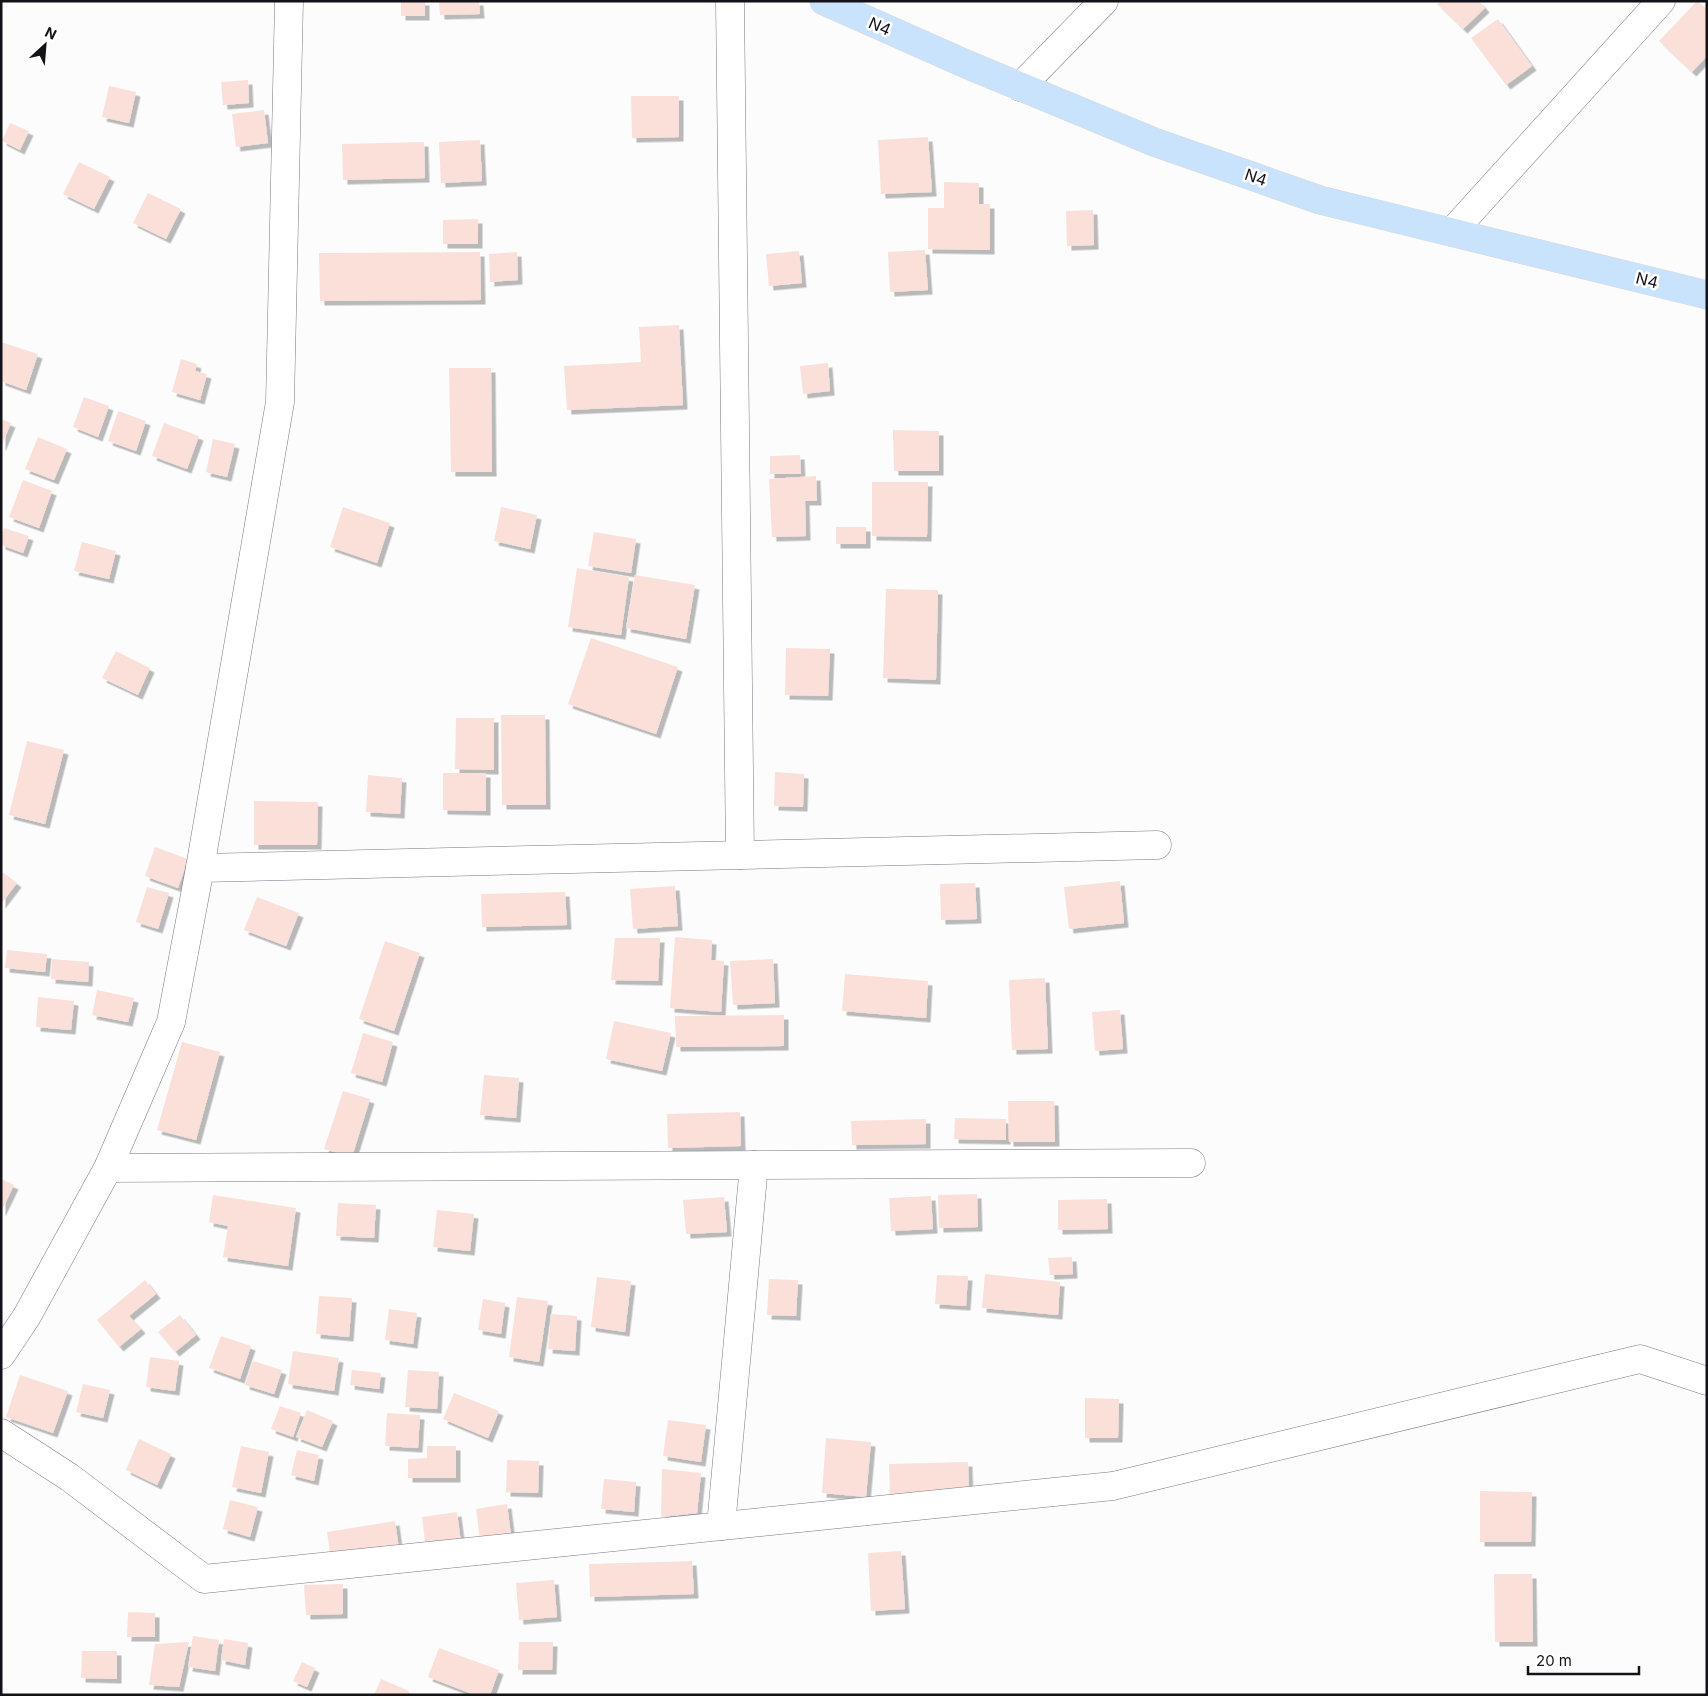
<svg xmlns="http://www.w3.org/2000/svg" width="1708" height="1696" font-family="Inter,sans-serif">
<defs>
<filter id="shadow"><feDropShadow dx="4.5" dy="4.5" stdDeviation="0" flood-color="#0004"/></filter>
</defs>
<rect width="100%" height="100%" fill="#fcfcfc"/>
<!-- building -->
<g fill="#fbe0da" filter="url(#shadow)">
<rect x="401" y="1" width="24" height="15"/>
<polygon points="439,1 479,1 480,14 440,15"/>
<polygon points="1440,1 1479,1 1485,8 1463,29 1437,4"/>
<polygon points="1697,1 1707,9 1707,56 1692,72 1659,41"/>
<polygon points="1498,19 1532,66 1506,85 1471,38"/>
<polygon points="248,80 249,103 223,105 221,82"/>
<polygon points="109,86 136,92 129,123 102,117"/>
<polygon points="631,96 679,96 679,137 632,138"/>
<polygon points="264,110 268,143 236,147 232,114"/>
<polygon points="10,123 29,131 20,150 2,141"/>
<polygon points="928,137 932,192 881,194 878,140"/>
<polygon points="480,140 482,181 441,183 439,142"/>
<polygon points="424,142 425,178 343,180 342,144"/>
<polygon points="79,162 110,177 94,209 63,194"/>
<polygon points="944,182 979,183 979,204 990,204 990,250 928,249 928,208 944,208"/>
<polygon points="148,193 181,209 166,239 133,223"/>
<polygon points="1093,210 1094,245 1067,246 1066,211"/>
<polygon points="478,219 478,244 443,244 443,220"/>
<polygon points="925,250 928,290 890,292 888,252"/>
<polygon points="799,251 802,283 769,286 766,254"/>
<polygon points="480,252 481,300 320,301 319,253"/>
<polygon points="517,252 518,280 490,282 489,254"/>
<polygon points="679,325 683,405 567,410 564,366 641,362 639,327"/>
<polygon points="1,342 38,354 26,390 1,381"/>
<polygon points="181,359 197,364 195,371 207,374 200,400 172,392"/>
<polygon points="828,363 830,391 803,394 800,366"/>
<polygon points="449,368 491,368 492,472 451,472"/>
<polygon points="84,397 109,406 98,437 73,427"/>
<polygon points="118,411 146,421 136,451 108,441"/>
<polygon points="1,419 11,423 1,447"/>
<polygon points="164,423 199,436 187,469 152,456"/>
<polygon points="893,430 939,431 939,471 894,471"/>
<polygon points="38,437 67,449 54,480 25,469"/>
<polygon points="213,439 235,444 227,477 206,472"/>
<polygon points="800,455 801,474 770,474 770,456"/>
<polygon points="816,476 817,501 805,501 806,536 772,537 769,479"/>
<polygon points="23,480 52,491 39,528 9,517"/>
<polygon points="872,482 928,482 927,537 872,536"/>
<polygon points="343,507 390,523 377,563 330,547"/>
<polygon points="501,507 537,515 530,549 494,541"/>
<rect x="836" y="527" width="30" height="17"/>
<polygon points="4,528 29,536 23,553 1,545 1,537"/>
<polygon points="594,532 636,539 631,573 588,566"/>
<polygon points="82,542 116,551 109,579 74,571"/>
<polygon points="577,568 629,577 621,635 568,627"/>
<polygon points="635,575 695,585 686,639 626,628"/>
<polygon points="886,589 938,590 936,680 883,678"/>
<polygon points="591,638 678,667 656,734 568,704"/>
<polygon points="786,648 830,649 828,696 785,695"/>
<polygon points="116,651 150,668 138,695 102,678"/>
<polygon points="501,715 545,715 546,805 502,805"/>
<polygon points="456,718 494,718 494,770 455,769"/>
<polygon points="27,741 64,750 45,824 9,815"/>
<polygon points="775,772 804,774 803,807 774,806"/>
<polygon points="443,773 486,773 486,811 443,810"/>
<polygon points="368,775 402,778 400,814 366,812"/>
<polygon points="254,801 318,802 317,845 254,845"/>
<polygon points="155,847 188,859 178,888 145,876"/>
<polygon points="1,871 17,883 1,904"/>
<polygon points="1120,881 1124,923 1069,929 1064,887"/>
<polygon points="975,883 977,919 941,920 940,884"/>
<polygon points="675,886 678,926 633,929 630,889"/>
<polygon points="147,887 169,893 158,929 136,922"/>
<polygon points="565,892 567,925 482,927 481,894"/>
<polygon points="257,897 299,913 286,946 244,930"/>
<polygon points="675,937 712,940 711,960 724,961 721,1012 670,1008"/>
<polygon points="615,938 660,938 658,981 611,980"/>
<polygon points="385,941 420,953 394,1031 359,1019"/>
<polygon points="7,950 47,954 45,972 5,968"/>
<polygon points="52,959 89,962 88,982 51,979"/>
<polygon points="773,959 775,1003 733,1005 730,961"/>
<polygon points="845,974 928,981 926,1018 842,1011"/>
<polygon points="1045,978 1048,1049 1012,1050 1009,980"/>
<polygon points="97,990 134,998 128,1022 92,1015"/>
<polygon points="38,997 74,1001 71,1030 36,1027"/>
<polygon points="1120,1010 1123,1049 1095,1051 1092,1012"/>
<polygon points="784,1015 784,1046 676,1047 675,1016"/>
<polygon points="614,1021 671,1033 662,1071 606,1059"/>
<polygon points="363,1033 393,1042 382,1082 351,1073"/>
<polygon points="182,1042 220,1052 196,1140 157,1130"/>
<polygon points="484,1075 519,1078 516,1118 480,1115"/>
<polygon points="343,1091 370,1099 352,1157 324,1149"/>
<polygon points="1008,1101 1054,1101 1055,1142 1009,1142"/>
<polygon points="740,1112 741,1146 668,1148 667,1114"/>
<polygon points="955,1118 1006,1119 1006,1140 954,1139"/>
<polygon points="926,1119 926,1144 852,1145 851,1121"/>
<polygon points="1,1179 14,1185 1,1212"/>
<polygon points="977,1194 978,1227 939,1228 938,1195"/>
<polygon points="213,1195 296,1208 288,1266 223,1257 228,1226 209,1222"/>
<polygon points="931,1196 933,1229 891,1231 889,1198"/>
<polygon points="724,1197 727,1232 686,1234 683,1200"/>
<polygon points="1107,1199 1108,1229 1058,1230 1058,1200"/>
<polygon points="338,1203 376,1205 374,1238 336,1236"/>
<polygon points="437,1210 474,1214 470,1251 433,1247"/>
<polygon points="1072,1257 1073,1274 1050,1275 1048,1258"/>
<polygon points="985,1274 1060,1282 1058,1315 982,1308"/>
<polygon points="937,1275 968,1276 966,1306 935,1304"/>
<polygon points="597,1277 631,1281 625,1332 591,1327"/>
<polygon points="769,1279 798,1280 796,1316 767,1315"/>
<polygon points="145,1280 156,1294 129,1316 141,1329 119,1347 97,1320"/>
<polygon points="319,1296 352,1298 349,1337 316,1334"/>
<polygon points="517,1297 548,1301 539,1362 509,1357"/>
<polygon points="483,1299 505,1303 501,1334 478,1330"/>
<polygon points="389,1309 417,1313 413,1344 385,1340"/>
<polygon points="551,1314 577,1316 575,1351 548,1349"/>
<polygon points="180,1315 196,1335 175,1352 158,1332"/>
<polygon points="221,1336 251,1346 240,1379 209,1368"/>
<polygon points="293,1351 339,1358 334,1391 288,1384"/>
<polygon points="150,1357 179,1361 175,1391 146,1387"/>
<polygon points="253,1361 282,1370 274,1394 245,1385"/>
<polygon points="352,1370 381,1373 379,1389 350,1385"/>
<polygon points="408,1370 439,1372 437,1409 405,1407"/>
<polygon points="20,1375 68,1391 53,1433 6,1417"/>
<polygon points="83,1384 110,1390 103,1418 76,1412"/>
<polygon points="454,1393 499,1411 488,1438 443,1419"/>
<polygon points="1085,1398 1119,1399 1118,1438 1085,1438"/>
<polygon points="280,1406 301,1413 293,1437 271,1429"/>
<polygon points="307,1410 333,1421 322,1447 296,1437"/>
<polygon points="387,1413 420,1415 418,1448 385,1446"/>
<polygon points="668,1420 706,1425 701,1462 663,1456"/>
<polygon points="826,1438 871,1442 866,1497 822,1493"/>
<polygon points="139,1439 171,1454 157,1485 126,1470"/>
<polygon points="241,1446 269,1452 261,1493 232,1487"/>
<polygon points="427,1446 456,1446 456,1478 408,1478 408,1459 427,1458"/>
<polygon points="297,1450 319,1455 314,1481 291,1475"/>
<polygon points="507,1460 539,1461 538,1493 506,1492"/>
<polygon points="968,1462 969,1495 890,1497 889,1464"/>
<polygon points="662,1469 701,1473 697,1513 661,1517"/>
<polygon points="604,1479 636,1482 634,1512 601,1509"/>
<polygon points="1480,1491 1532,1492 1531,1542 1480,1542"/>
<polygon points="230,1500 258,1507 250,1537 223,1529"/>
<polygon points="507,1504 511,1536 480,1540 476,1509"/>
<polygon points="457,1512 461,1543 426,1549 422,1517"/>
<polygon points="395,1521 399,1549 331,1559 327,1532"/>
<polygon points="901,1551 905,1609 871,1611 868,1553"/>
<polygon points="692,1561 694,1594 590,1597 589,1564"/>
<polygon points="1494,1574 1532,1574 1533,1642 1495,1642"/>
<polygon points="554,1580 557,1617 519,1620 516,1583"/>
<polygon points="343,1584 343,1614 306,1615 304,1585"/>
<polygon points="128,1612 155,1613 155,1637 127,1637"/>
<polygon points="193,1636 219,1640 215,1671 188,1667"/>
<polygon points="224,1639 248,1643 245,1665 221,1660"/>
<polygon points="189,1642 179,1687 149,1685 155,1644"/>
<polygon points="519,1642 553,1642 552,1670 518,1670"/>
<polygon points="439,1648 499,1670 490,1695 475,1695 428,1677"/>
<polygon points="82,1651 117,1651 117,1679 81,1678"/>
<polygon points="302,1662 315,1668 307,1687 293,1681"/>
<polygon points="381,1679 409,1691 407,1695 374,1695"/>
</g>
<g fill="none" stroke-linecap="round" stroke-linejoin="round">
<defs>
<g id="minor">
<polyline points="730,1 740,855"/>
<polyline points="1020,87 1104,1"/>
<polyline points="1452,232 1661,1"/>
<polyline points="200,868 1157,845"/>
<polyline points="108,1168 1191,1163"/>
<polyline points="1,1355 27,1316 108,1168 171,1022 200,868 280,402 289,1"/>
<polyline points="1,1433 69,1477 204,1579 1113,1486 1640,1359 1707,1381"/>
<polyline points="721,1526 754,1165"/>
</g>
<polyline id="primary" points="824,1 966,64 1154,142 1320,200 1707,295"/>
</defs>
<!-- minor casing -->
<use href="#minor" stroke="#7b768a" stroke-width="29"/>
<!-- primary casing -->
<use href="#primary" stroke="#d9d9da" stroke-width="29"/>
<!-- minor -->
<use href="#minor" stroke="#fff" stroke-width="28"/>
<!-- primary -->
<use href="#primary" stroke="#cae3fd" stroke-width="28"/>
</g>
<g text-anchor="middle" stroke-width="5" stroke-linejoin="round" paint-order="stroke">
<!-- street labels -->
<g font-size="16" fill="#141219" stroke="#fff">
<text transform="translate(880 26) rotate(24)" y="6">N4</text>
<text transform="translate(1256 177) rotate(19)" y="6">N4</text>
<text transform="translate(1647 280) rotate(14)" y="6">N4</text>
</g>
</g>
<!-- border -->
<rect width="1708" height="1696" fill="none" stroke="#141219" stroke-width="5"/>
<!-- north arrow -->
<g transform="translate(45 45) rotate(26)" stroke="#ffffff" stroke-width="4" paint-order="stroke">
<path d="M0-4L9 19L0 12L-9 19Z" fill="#141219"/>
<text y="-8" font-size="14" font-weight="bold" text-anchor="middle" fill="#141219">N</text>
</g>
<!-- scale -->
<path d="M1528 1666v8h111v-8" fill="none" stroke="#141219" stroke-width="2.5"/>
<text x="1536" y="1666" font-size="15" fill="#141219" stroke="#ffffff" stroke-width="4" paint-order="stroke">20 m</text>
</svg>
